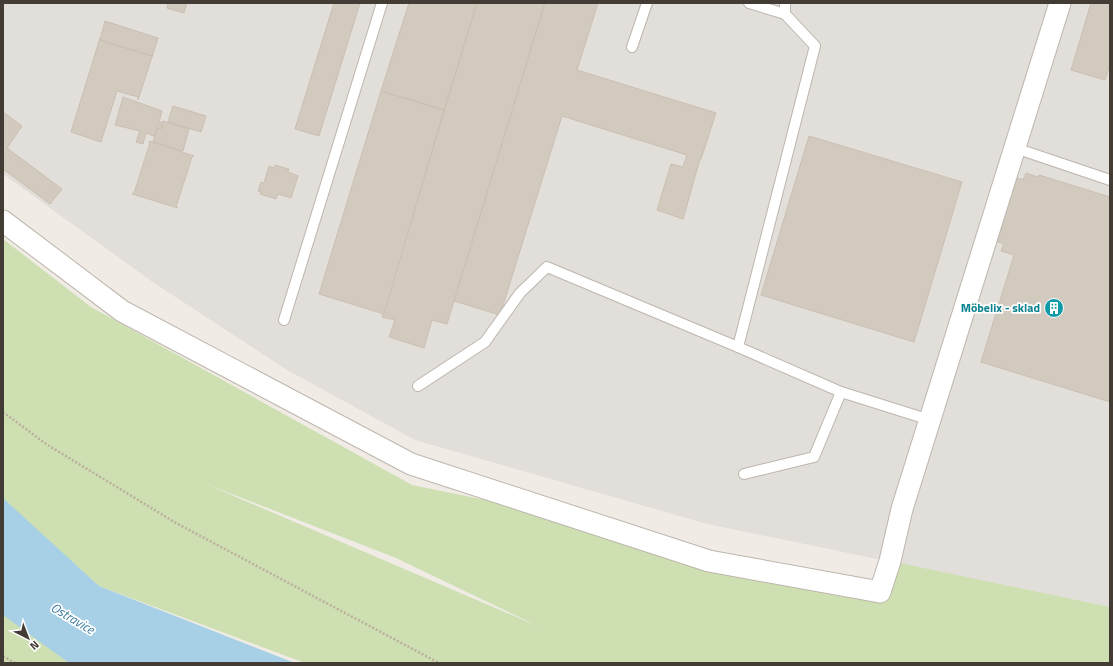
<svg xmlns="http://www.w3.org/2000/svg" width="1113" height="666" font-family="'Titillium Web',sans-serif">
<rect width="100%" height="100%" fill="#f0ece5"/>
<!-- industrial -->
<polygon fill="#e2deda" points="3,3 1110,3 1110,607 707,524 415,440 287,370 151,281 3,174"/>
<!-- green -->
<g fill="#cee0b2" fill-rule="evenodd">
<path d="M3,239L91,307L412,485L578,519L880,592L890,561L1110,607V663H305L99,586L3,503ZM206,484L396,558L540,627Z"/>
<polygon points="3,610 71,663 3,663"/>
</g>
<!-- water -->
<polygon fill="#a7d0e7" points="3,498 99,586 295,663 69,663 3,615"/>
<!-- building -->
<g fill="#d3cabf" stroke="#cabfb0">
<polygon points="168,3 187,3 184,13 167,8"/>
<polygon points="334,3 360,3 319,136 295,129"/>
<polygon points="409,3 477,3 444,110 381,91"/>
<polygon points="477,3 545,3 447,324 432,320 424,348 389,337 395,320 382,317"/>
<polygon points="545,3 598,3 577,70 716,113 701,159 700,159 683,219 657,210 671,164 683,167 687,155 562,116 500,315 454,301"/>
<polygon points="1091,3 1110,3 1110,64 1105,80 1071,70"/>
<polygon points="105,21 158,38 153,54 151,56 100,40"/>
<polygon points="100,38 100,40 151,56 153,54 138,100 138,97 117,91 101,142 71,132"/>
<polygon points="381,91 444,110 384,314 319,294"/>
<polygon points="123,97 162,111 159,122 163,123 161,129 157,128 154,136 146,133 143,144 136,142 140,131 115,125"/>
<polygon points="173,106 206,116 201,132 168,122"/>
<polygon points="3,112 22,126 7,148 62,189 50,204 3,169"/>
<polygon points="163,121 189,129 183,151 153,142 157,128 161,129"/>
<polygon points="809,136 962,182 914,342 761,295"/>
<polygon points="149,141 194,156 192,157 176,207 178,208 132,194 134,193 150,143"/>
<polygon points="275,165 289,169 288,172 298,176 291,198 278,194 276,199 260,194 261,192 258,191 261,182 264,183 269,166 274,168"/>
<polygon points="1026,173 1038,177 1039,175 1110,197 1110,402 981,362 1014,255 1001,251 1004,244 996,241 1015,177 1023,180"/>
</g>
<g fill="none" stroke-linecap="round" stroke-linejoin="round">
<defs>
<g id="lane">
<polyline points="749,3 785,14"/>
<polyline points="632,47 647,3"/>
<polyline points="1015,148 1110,180"/>
<polyline points="284,320 382,3"/>
<polyline points="738,347 815,46 785,14 785,3"/>
<polyline points="418,386 485,342 520,293 547,267 738,347 841,392 930,420"/>
<polyline points="744,474 814,457 841,392"/>
</g>
<polyline id="street" points="3,221 122,311 411,464 709,561 880,592 890,561 902,509 1060,3"/>
</defs>
<!-- lane casing -->
<use href="#lane" stroke="#bdb6ac" stroke-width="12"/>
<!-- street casing -->
<use href="#street" stroke="#bdb6ac" stroke-width="23"/>
<!-- path -->
<g stroke="#baae9c" stroke-width="2.5" stroke-dasharray="2 2" stroke-linecap="butt">
<polyline points="3,412 46,444 176,523 439,663"/>
<polyline points="3,656 15,663"/>
</g>
<!-- lane -->
<use href="#lane" stroke="#fff" stroke-width="10"/>
<!-- street -->
<use href="#street" stroke="#fff" stroke-width="21"/>
</g>
<!-- icons -->
<defs>
<symbol id="building-disc" viewBox="-11 -11 22 22"><circle r="9.5" fill="#0f9aa8" stroke="#fff"/><path d="M-4-6H4V6H1V3H-1V6H-4ZM-2.5-4.3h1.7v1.8h-1.7ZM.8-4.3h1.7v1.8H.8ZM-2.5-1h1.7V.8h-1.7ZM.8-1h1.7V.8H.8Z" fill="#fff"/></symbol>
</defs>
<g fill-rule="evenodd">
<use href="#building-disc" x="1043" y="297" width="22" height="22"/>
</g>
<g text-anchor="middle" stroke-width="3.5" stroke-linejoin="round" paint-order="stroke">
<!-- culture labels -->
<g font-size="12" font-weight="bold" fill="#0d838f" stroke="#fff" text-anchor="end">
<text x="1040" y="312">Möbelix - sklad</text>
</g>
<!-- water labels -->
<g font-size="13" font-style="italic" fill="#3c7ba0" stroke="#fff">
<text transform="translate(73 618) rotate(31)" y="5">Ostravice</text>
</g>
</g>
<!-- border -->
<rect width="1113" height="666" fill="none" stroke="#423c35" stroke-width="8"/>
<!-- north arrow -->
<g transform="translate(28 638) rotate(138)" stroke="#ffffff" stroke-width="3" paint-order="stroke">
<path d="M0-3L7 15L0 10L-7 15Z" fill="#423c35"/>
<text y="-6" font-size="11" font-weight="bold" text-anchor="middle" fill="#423c35">N</text>
</g>
</svg>
